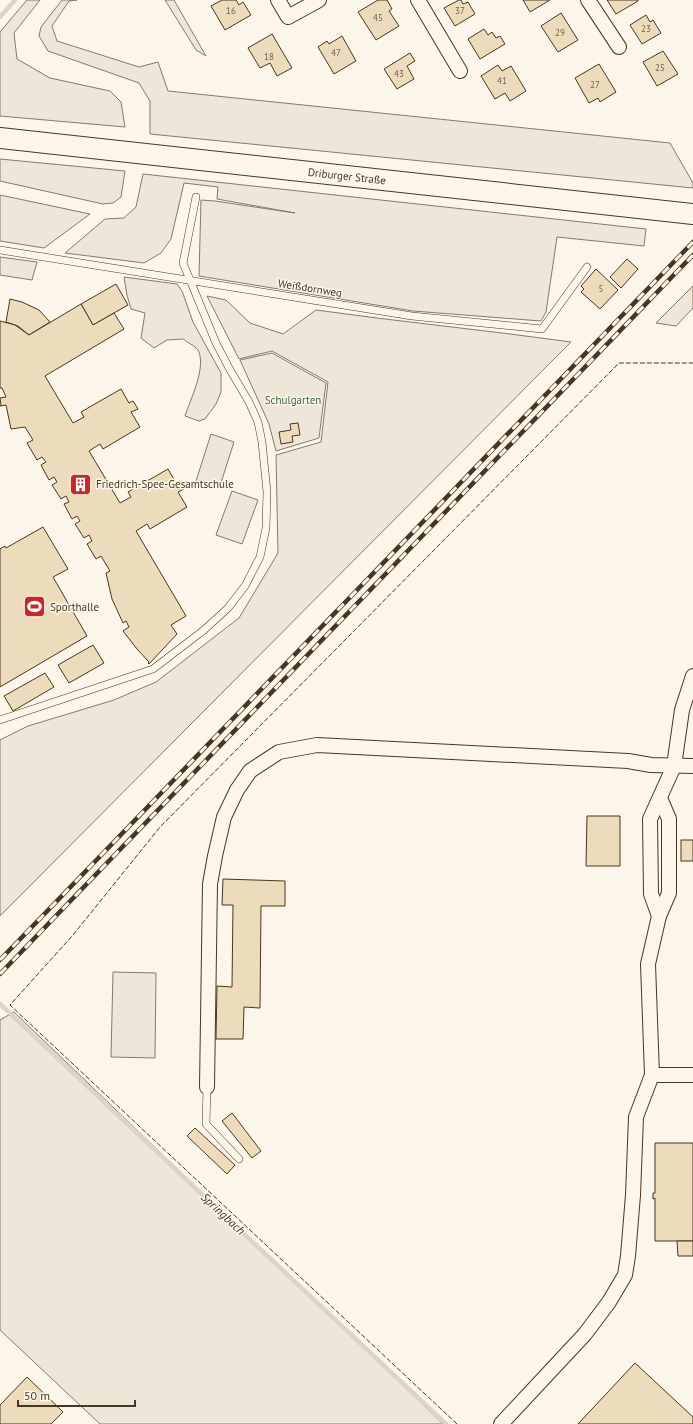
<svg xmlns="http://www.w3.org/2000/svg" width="693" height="1424" font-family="'PT Sans',sans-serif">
<rect width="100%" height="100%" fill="#fbf6e9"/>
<!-- green -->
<g fill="#ede6d9" stroke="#887966">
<polygon points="27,0 40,0 14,33 17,59 50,78 110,91 121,102 125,127 0,116 0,32"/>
<polygon points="62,0 77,0 69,1 52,26 57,41 139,67 158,62 168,91 670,143 693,183 693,188 150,134 150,101 139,83 48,51 39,36 41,27"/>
<polygon points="165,0 174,0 206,56 196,50"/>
<polygon points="0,159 125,171 121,197 113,203 103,204 0,181"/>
<polygon points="143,174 646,229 644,246 557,237 546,312 541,321 413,311 199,276 201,200 215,201 295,213 217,199 218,187 184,183 171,239 161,253 144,263 65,253 105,219 124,218 136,207"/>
<polygon points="0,195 90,214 44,248 0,241"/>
<polygon points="0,257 37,262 32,280 0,275"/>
<path d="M124,277L177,284L182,291L193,322L221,373V392L216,404L205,419L199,421L185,416C190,400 207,367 198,350C195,346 187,342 183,339L167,340L154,348L141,338L145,313L131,309L127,295Z"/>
<polygon points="693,286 693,308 676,326 656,323"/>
<path d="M207,296L226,300L250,323L283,334L316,310C401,322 486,330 571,342L0,916V740L28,726L114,700L156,682L239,618L278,553L276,455L321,442L328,382L272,351L239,359Z"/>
<polygon points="272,353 326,383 319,438 276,451 269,424 240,360"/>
<polygon points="211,434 234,442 219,489 196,481"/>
<polygon points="232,491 258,500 242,544 216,535"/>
<polygon points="113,972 156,973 155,1058 111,1057"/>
<polygon points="14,1012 443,1424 100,1424 0,1330 0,1020"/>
</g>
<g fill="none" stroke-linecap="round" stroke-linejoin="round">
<!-- stream -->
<g stroke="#dcd4c6" stroke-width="4.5">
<polyline points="0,17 15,0"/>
<polyline points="0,1004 446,1424"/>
</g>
</g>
<!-- building -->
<g fill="#ecdcbc" stroke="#4a3520">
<polygon points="222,0 236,0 239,5 243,2 251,15 225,30 211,6"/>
<polygon points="378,0 387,0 392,9 389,11 399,26 376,40 358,12"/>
<polygon points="459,0 461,0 463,4 468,2 475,14 455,26 444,8"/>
<polygon points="523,0 550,0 530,12"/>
<polygon points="607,0 638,0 638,1 616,14"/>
<polygon points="561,13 578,40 558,52 541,26"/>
<polygon points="646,15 650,22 653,20 661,33 642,44 630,25"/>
<polygon points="484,29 488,35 492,32 496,38 500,36 505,44 480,59 468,39"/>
<polygon points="272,34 292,68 277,76 270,63 260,68 248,48"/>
<polygon points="342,36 356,61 334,74 318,47 327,41 329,44"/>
<polygon points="663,51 678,74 657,86 643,62"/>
<polygon points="410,53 415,61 407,66 414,79 397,89 384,69"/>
<polygon points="599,64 616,92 600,102 598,98 589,103 575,78"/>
<polygon points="498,65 502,71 511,66 526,91 510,101 505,93 495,99 481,76"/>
<polygon points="627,259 638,269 621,288 610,277"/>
<polygon points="596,269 618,290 600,309 581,292 584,289 581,286"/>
<polygon points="116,284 128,305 93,325 81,304"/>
<polygon points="10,299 22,302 39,310 50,322 29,335 18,326 6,322"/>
<polygon points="81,304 93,325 114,313 124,329 45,376 73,423 84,417 81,412 121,389 129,403 133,401 138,409 131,412 140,427 103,449 100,444 89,451 120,503 131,497 128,492 168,469 176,483 180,481 184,489 178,492 187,507 150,529 147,524 136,531 186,616 171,625 177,634 149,664 148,663 149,662 137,649 123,631 129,627 126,621 123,623 112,599 106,573 110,571 101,556 96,559 87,544 92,541 89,535 84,538 75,524 80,521 77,516 72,519 64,504 69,502 66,496 61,499 52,485 57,482 54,477 49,480 41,465 46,462 42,457 37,460 27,443 33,440 25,427 11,429 6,405 0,406 1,405 0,398 6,397 2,388 0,388 0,321 15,325 29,335"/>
<polygon points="298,423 300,435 292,436 293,442 281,444 279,432 291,430 290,424"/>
<polygon points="43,527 68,569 53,577 87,636 0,687 0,549 5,546 6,548"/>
<polygon points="93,645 104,663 69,683 58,665"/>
<polygon points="45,673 54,687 13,711 4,696"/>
<polygon points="587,816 620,816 620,866 586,866"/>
<rect x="681" y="840" width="12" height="21"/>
<polygon points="223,879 285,881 285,906 261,906 260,1008 244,1007 243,1039 216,1039 217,986 232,987 233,905 222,905"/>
<polygon points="232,1113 261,1151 252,1158 222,1121"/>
<polygon points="195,1128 235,1165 227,1174 187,1136"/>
<polygon points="655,1143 693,1143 693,1241 655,1241 655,1198 653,1199 653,1193 655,1193"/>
<polygon points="677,1241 693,1241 693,1256 678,1256"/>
<polygon points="635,1363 693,1417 693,1424 578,1424"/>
<polygon points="27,1377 63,1412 51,1424 0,1424 0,1405"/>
</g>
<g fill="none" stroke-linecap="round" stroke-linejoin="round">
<defs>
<g id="service">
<polyline points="0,250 412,316 542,329 587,267"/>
<polyline points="0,720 153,669 204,630 228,608 245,586 260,557 266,528 267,492 262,442 258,422 249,402 229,368 216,343 183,263 196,197"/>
<polyline points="207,1087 206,1124 239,1159"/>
</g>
<g id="minor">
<polyline points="278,0 288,17 319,0"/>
<polyline points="418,0 460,71"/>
<polyline points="588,0 619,47"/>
<polyline points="659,916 669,893 669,819 660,798"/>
<polyline points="652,1075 648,964 659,916 651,894 650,819 674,766 682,710 693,676"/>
<polyline points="207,1087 210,884 215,856 224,817 237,790 250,771 279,752 317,745 628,761 651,765 693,766"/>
<polyline points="501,1424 585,1334 609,1302 625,1275 628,1256 633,1195 636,1117 652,1075 693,1075"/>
</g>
<g id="secondary">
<path id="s1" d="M0,138L693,214"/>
</g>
</defs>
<!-- service casing -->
<use href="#service" stroke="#4a3520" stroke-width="8"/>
<!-- minor casing -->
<use href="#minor" stroke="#4a3520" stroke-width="16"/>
<!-- secondary casing -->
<use href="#secondary" stroke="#4a3520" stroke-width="22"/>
<!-- service -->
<use href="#service" stroke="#fbf6e9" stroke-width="7"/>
<!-- minor -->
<use href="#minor" stroke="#fbf6e9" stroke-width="14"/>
<!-- secondary -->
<use href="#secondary" stroke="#fbf6e9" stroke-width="20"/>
<defs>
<g id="rail">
<polyline points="0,960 693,242"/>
<polyline points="0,974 693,255"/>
</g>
</defs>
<!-- rail casing -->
<use href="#rail" stroke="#4a3520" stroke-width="4.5"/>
<!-- rail -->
<use href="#rail" stroke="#fbf6e9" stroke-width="3" stroke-dasharray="9" stroke-linecap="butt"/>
<!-- fence -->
<polyline stroke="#4a3520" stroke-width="1" stroke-dasharray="5 2" stroke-linecap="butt" points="457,1424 10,1005 73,935 160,827 619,363 693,363"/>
</g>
<!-- icons -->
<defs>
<symbol id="building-square" viewBox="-11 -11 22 22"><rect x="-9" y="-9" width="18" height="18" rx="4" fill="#c62828" stroke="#fbf6e9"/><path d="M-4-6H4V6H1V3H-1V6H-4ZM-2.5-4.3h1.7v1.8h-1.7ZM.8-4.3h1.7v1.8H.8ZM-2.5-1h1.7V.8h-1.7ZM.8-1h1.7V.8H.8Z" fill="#fff"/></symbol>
<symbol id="stadium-square" viewBox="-11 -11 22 22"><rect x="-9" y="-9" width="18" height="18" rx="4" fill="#c62828" stroke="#fbf6e9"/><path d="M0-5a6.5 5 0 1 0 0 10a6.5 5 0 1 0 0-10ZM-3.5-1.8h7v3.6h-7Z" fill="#fff"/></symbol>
</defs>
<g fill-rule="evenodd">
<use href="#building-square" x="68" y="472" width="25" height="25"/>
<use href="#stadium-square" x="22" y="594" width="25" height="25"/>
</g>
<g text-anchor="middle" stroke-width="3" stroke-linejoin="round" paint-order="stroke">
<!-- number labels -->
<g font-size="9" fill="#725f47">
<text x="231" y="14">16</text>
<text x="460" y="14">37</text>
<text x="378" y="21">45</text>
<text x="646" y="32">23</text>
<text x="560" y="36">29</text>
<text x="336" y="56">47</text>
<text x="269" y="60">18</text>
<text x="660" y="71">25</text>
<text x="399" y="77">43</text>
<text x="502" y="84">41</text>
<text x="595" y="88">27</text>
<text x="601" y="292">5</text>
</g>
<!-- street labels -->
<g font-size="11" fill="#4a3520" stroke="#fbf6e9">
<text dy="4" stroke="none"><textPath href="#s1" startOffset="349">Driburger Straße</textPath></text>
<text transform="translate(310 288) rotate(9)" y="4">Weißdornweg</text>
</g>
<!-- park labels -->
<g font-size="11" fill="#436837" stroke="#fbf6e9">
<text x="293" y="404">Schulgarten</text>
</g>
<!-- poi labels -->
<g font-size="11" fill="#4a3520" stroke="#fbf6e9" text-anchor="start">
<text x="96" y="488">Friedrich-Spee-Gesamtschule</text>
<text x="50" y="611">Sporthalle</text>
</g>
<!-- water labels -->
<g font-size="12" font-style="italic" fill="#4a3520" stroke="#fbf6e9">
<text transform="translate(223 1214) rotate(43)" y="4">Springbach</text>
</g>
</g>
<!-- scale -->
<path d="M18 1400v6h117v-6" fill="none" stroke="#4a3520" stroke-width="2"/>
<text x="24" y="1400" font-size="12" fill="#4a3520" stroke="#fbf6e9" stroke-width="3" paint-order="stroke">50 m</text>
</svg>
